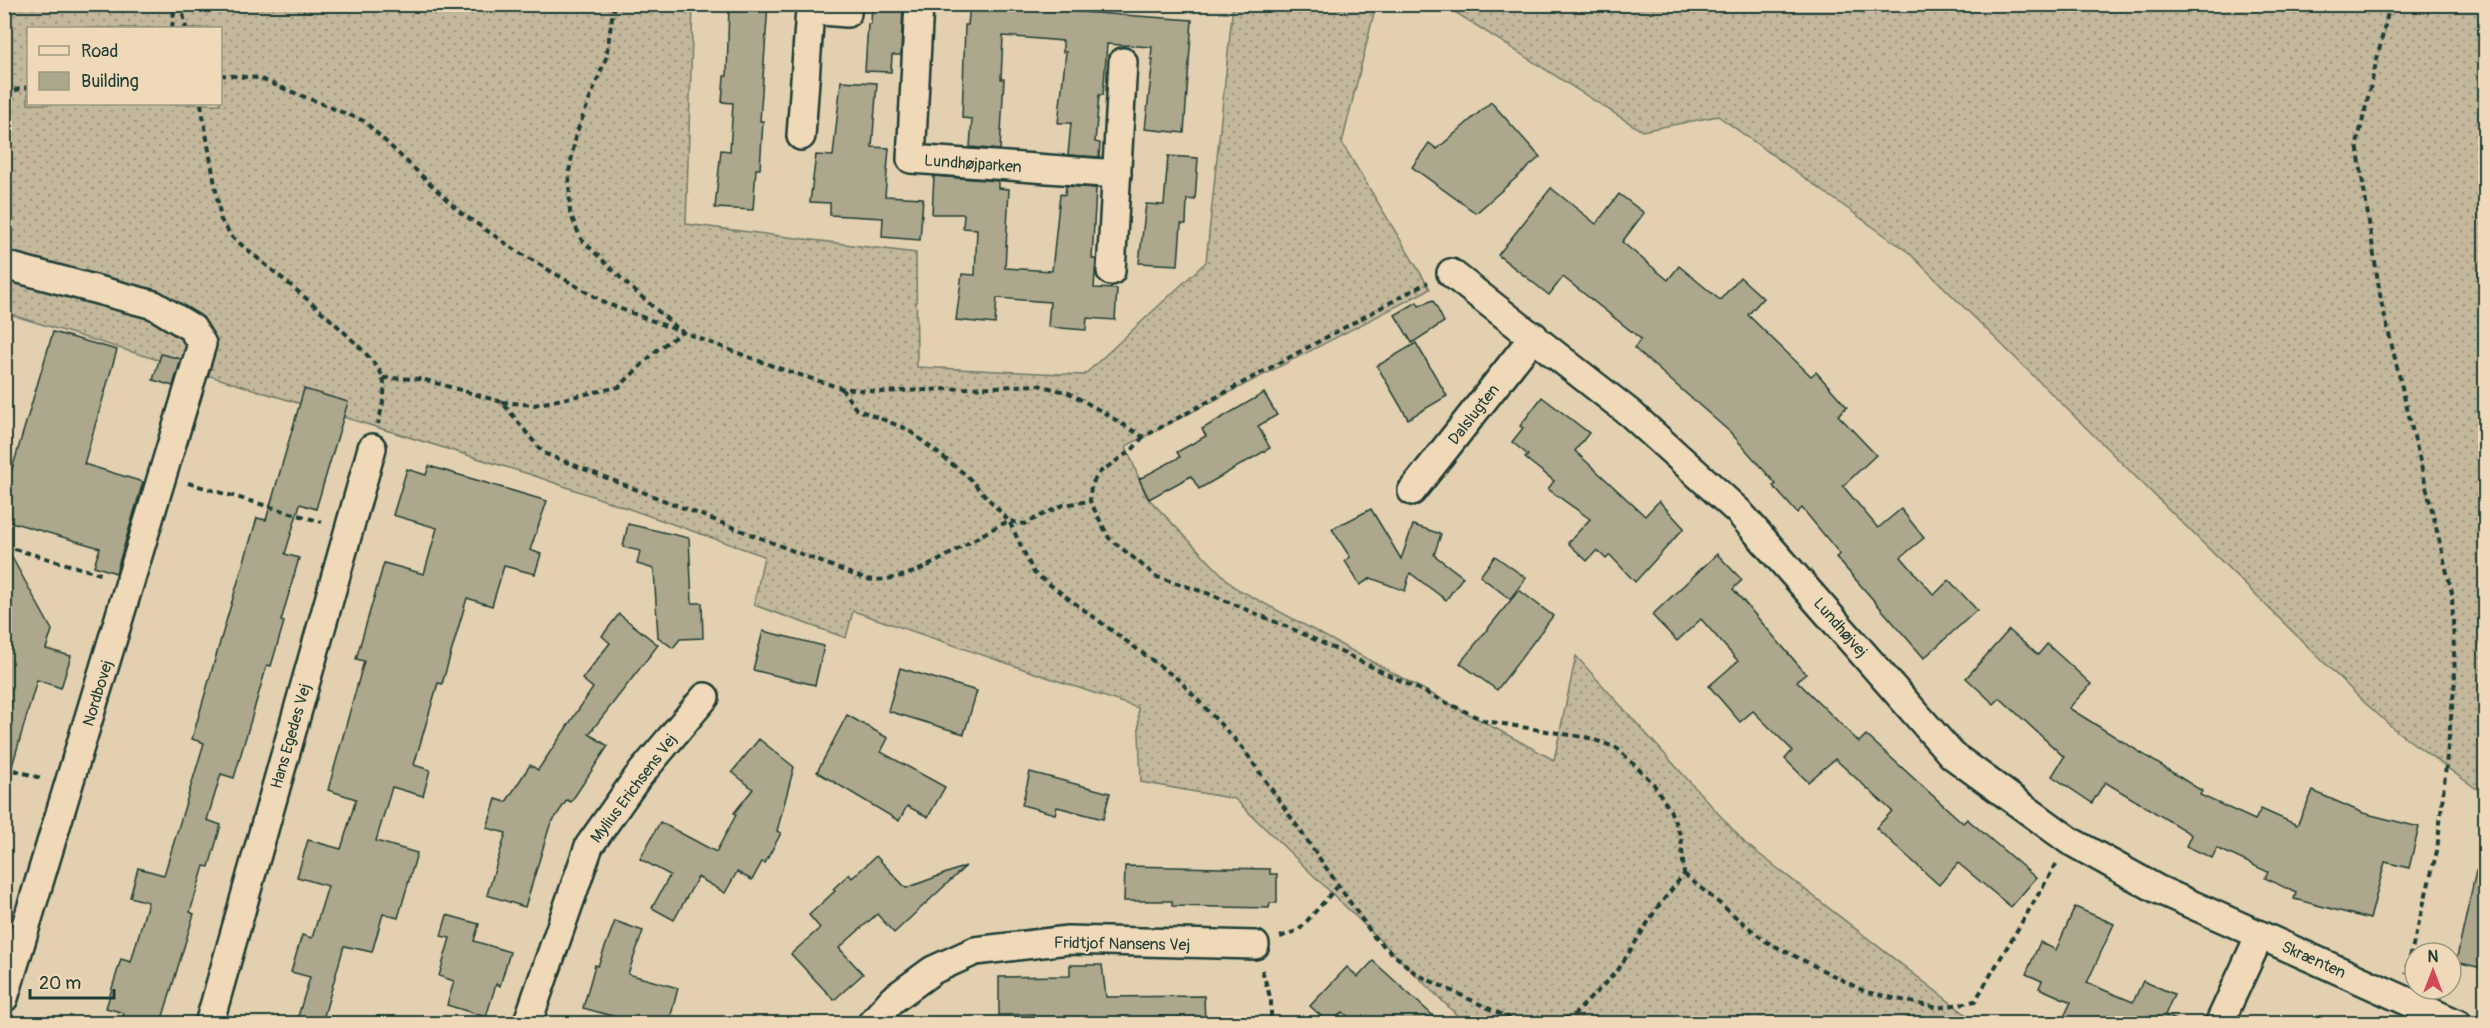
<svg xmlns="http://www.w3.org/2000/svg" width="2490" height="1028" font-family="Pangolin,sans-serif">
<defs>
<pattern id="grass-dots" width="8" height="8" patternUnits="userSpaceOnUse" patternTransform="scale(1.5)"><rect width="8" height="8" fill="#c3b79c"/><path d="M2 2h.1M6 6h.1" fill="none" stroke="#9e9680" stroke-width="1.8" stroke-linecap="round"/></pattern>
</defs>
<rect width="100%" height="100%" fill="#e3d0b1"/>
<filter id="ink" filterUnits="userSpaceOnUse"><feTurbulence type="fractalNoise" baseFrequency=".0167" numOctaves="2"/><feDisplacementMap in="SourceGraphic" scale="12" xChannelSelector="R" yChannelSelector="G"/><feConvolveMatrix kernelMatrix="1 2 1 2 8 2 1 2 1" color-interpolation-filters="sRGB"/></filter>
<g filter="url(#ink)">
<!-- grass -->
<g fill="url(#grass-dots)" stroke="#717a68" stroke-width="1.5" fill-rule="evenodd">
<path d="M4,5H693L686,224L916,253L917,367L1084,375L1206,262L1233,5H1376L1342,143L1430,289L1126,446L1146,496L1234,587L1554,760L1576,656L1745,843L1973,1020L1971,1023H1465L1235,799L1141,782L1138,708L853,611L846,638L754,605L764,556L532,475L5,313ZM28,28H220V104H28Z"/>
<polygon points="1444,5 2485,5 2485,795 2395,730 2362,700 1908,252 1718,116 1642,131"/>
</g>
<!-- building -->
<g fill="#aca78d" stroke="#1f3d34" stroke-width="1.5">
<polygon points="729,4 768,4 760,121 763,121 760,169 756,169 753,210 715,208 721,150 730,151 733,103 722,102 724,76 727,76"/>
<polygon points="872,4 903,5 901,55 892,55 891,72 865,71 868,24 871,24"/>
<polygon points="970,4 1192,20 1184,133 1145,129 1153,59 1151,59 1152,47 1107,44 1103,95 1099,95 1095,142 1100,143 1099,157 1068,155 1071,123 1058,123 1066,52 1063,52 1063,41 1003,36 1001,79 1004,79 1000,150 970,147 972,119 962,118 965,25 968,25"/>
<polygon points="841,81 877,83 872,147 889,148 885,196 923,198 920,240 882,237 883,218 830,215 830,203 810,202 816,155 833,156"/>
<polygon points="1491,102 1540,157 1476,213 1412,167 1429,143 1437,149"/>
<polygon points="1168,156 1198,158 1195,200 1187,199 1186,224 1181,224 1178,265 1139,263 1146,204 1164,205"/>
<polygon points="934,176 998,181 998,188 1009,189 1005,268 1052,271 1060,194 1065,195 1066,186 1096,188 1092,259 1096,259 1094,288 1117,289 1115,320 1087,318 1086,330 1048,327 1050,302 997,298 995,324 956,320 962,274 975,275 977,229 963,228 964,214 932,214"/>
<polygon points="1551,188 1596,224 1619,194 1644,213 1622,242 1668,280 1679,266 1720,300 1740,277 1763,298 1748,315 1811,376 1816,372 1847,407 1838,415 1876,455 1843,486 1878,528 1901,509 1924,538 1901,557 1934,595 1949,580 1977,610 1924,658 1836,557 1840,554 1802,508 1797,513 1773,486 1776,484 1730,432 1634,348 1641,339 1563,277 1549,295 1498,255"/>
<polygon points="1433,300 1444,322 1412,343 1395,315 1417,302 1419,306"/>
<polygon points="53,332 117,350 84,464 143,482 116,573 94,566 100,548 4,520 4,496"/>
<polygon points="1416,343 1447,396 1408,419 1377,366"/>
<polygon points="161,354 181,359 173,386 153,380"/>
<polygon points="304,389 348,402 316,509 300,504 285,554 299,558 281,621 284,622 271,666 267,665 234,778 221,774 207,820 221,825 209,867 204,866 190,912 194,914 161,1023 121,1023 124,1013 106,1008 121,959 131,962 148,902 130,897 138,868 164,875 204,743 192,739 227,618 257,518 266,520"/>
<polygon points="1264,393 1277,415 1258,426 1270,448 1199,489 1191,476 1149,499 1139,479 1180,457 1177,452 1206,436 1202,429"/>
<polygon points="1542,397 1589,433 1575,451 1645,516 1659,501 1684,528 1635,582 1610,555 1606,559 1597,550 1587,561 1568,543 1590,519 1548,489 1554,481 1525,458 1528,455 1512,442 1523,428 1520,426"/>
<polygon points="429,466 547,501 530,550 541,554 535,574 504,566 492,606 467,598 442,684 438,683 414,765 430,770 423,796 392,787 376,841 417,853 398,918 383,914 372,952 344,946 322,1023 296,1023 310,977 291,972 302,935 312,938 328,886 297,877 308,840 341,849 356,799 328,790 364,661 356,659 384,563 424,574 437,528 393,515 407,469 426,475"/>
<polygon points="1371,509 1401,559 1413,525 1441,534 1434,555 1463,577 1446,600 1410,573 1405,591 1371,578 1360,585 1345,561 1350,557 1332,529"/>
<polygon points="628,524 689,538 692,603 702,603 703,638 680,639 673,648 658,637 654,569 637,564 640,551 623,547"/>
<polygon points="4,543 52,630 46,649 71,656 61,688 37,680 11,770 4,770"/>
<polygon points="1717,554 1742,580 1733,589 1806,674 1797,681 1859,742 1866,735 1963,823 1967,819 2036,878 2011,907 1958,863 1939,885 1876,828 1892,811 1835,759 1808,782 1785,759 1792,751 1791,749 1753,711 1740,722 1709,686 1738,661 1701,619 1677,641 1652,615"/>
<polygon points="1495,556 1526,578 1510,599 1480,576"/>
<polygon points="1519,590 1553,616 1497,690 1460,663"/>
<polygon points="619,614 658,645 589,734 608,746 571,802 567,800 550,825 525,907 487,895 506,833 487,828 496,799 506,802 530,765 538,770 593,688 582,679 610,643 602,636"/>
<polygon points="2009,630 2038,655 2047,644 2091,684 2069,708 2202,791 2200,795 2255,820 2261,809 2297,825 2313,791 2363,813 2419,827 2409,868 2385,862 2370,919 2294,899 2296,893 2265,878 2268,872 2217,848 2212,858 2186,846 2191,835 2189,833 2105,782 2092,803 2052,776 2064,757 2000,698 1994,704 1966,678"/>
<polygon points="763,631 824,646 815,685 753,670"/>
<polygon points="900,668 977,691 964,734 888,711"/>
<polygon points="847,715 888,738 881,752 945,787 928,817 907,806 899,821 817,772"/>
<polygon points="759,739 794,767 777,831 781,833 765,863 762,862 752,880 737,872 725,893 698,877 674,920 652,908 670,875 640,859 660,822 716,852 736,815 734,813 753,789 732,772"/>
<polygon points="1030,772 1110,793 1103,819 1057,807 1055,814 1022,805"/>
<polygon points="876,856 906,888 966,866 894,933 877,914 839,948 863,974 834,1000 791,954 820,928 809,915 835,891 833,889 849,874 852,878"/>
<polygon points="1125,866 1270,869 1270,874 1277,874 1277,903 1270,903 1269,908 1172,906 1172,901 1124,901"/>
<polygon points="2476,871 2486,872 2486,969 2456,962"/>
<polygon points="2075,907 2114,924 2087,983 2133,1002 2143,981 2174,994 2165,1015 2183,1023 2061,1023 2071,1002 2039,988 2042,981 2026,974 2040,942 2056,950"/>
<polygon points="447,915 479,924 474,941 510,952 500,986 496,984 486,1017 447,1005 454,981 439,976 450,938 441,936"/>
<polygon points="615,921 643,931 628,974 678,988 669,1023 638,1023 583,1008 595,965 598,966"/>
<polygon points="1373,961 1441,1023 1355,1023 1343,1012 1329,1023 1310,1006 1347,967 1358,977"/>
<polygon points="1070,965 1102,965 1106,997 1204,996 1205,1023 1066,1023 1066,1020 1035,1020 1034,1014 999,1015 999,977 1070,976"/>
</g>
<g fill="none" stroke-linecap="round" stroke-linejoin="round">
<defs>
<g id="minor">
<polyline points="919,4 911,159 1117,174"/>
<polyline points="801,136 810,10 847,13 848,4"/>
<polyline points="4,265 154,305 192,328 202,344 4,998"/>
<polyline points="1111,271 1123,62"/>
<polyline points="1451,273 1631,414 1738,511 1952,755 2070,841 2157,889 2260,935"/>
<polyline points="1412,491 1534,336"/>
<polyline points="209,1024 372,448"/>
<polyline points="527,1024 589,846 637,778 705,697"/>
<polyline points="871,1024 892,1000 933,970 975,951 1068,940 1255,945"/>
<polyline points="2219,1024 2260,935 2458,1024"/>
</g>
</defs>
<!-- minor casing -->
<use href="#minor" stroke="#1f3d34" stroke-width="32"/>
<!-- path -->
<g stroke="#1f3d34" stroke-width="4" stroke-dasharray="6 4.5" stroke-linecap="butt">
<polyline points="181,4 186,28"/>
<polyline points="2390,4 2357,144 2381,301 2452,593 2455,680 2437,851 2406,973"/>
<polyline points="172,28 175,4"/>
<polyline points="220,75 258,78 364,121 461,213 520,253 605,303 778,368 841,388 880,392 1038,385 1069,393 1103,412 1143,437 1428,282"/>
<polyline points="4,93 28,87"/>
<path d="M201,104L221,220L232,237C261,262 374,349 383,378C387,391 381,411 378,424"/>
<path d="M383,378L422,379L502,402L543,453L865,579C917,586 964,540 1009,521L1024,524L1063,505L1090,501"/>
<polyline points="841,388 856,409 907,429 966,475 1009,521 1034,573 1179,680 1242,747 1375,938 1416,974 1522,1024"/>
<polyline points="502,402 534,405 619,387 657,350 682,332 629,286 581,239 570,213 569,172 576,134 606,58 614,4"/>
<polyline points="1143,437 1132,450 1100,472 1091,485 1090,501 1109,538 1157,577 1207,593 1297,631 1485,721 1589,738 1617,748 1653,783 1670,810 1681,837 1684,874 1657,908 1618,970 1575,1014 1553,1024"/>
<polyline points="188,483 322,522"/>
<polyline points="4,546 104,575"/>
<polyline points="4,767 44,779"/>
<polyline points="1684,874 1765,941 1866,992 1938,1008 1975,1001 2057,863"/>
<polyline points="1280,937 1299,930 1337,887"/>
<polyline points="1262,970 1271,1000 1271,1024"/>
</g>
<!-- minor -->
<use href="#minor" stroke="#f0d9b9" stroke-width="27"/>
</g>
</g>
<g text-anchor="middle" stroke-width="4.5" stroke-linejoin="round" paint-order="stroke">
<!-- street labels -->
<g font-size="16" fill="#1f3d34" stroke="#f0d9b9">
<text transform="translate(973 163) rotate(4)" y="6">Lundhøjparken</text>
<text transform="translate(1473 414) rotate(-52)" y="6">Dalslugten</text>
<text transform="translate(1841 627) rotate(49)" y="6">Lundhøjvej</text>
<text transform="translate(97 693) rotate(-73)" y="6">Nordbovej</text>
<text transform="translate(290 736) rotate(-74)" y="6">Hans Egedes Vej</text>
<text transform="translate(633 788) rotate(-53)" y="6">Mylius Erichsens Vej</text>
<text transform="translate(1122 943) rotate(1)" y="6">Fridtjof Nansens Vej</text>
<text transform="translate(2314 959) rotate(24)" y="6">Skrænten</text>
</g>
</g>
<!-- margin -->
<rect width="2490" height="1028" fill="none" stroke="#f0d9b9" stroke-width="24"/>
<rect x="12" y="12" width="2466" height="1004" fill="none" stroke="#1f3d34" stroke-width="2" filter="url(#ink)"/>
<!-- legend -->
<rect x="27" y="27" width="195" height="78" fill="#f0d9b9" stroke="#9c9b84" stroke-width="1.5"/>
<rect x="39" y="46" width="30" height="9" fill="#f0d9b9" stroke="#9c9b84" stroke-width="1.5"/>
<text x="81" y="57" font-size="18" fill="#1f3d34">Road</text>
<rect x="39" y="72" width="30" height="18" fill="#aca78d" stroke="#9c9b84" stroke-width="1.5"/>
<text x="81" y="87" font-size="18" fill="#1f3d34">Building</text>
<!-- north arrow -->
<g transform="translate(2433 971)"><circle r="28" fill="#f0d9b9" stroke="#9c9b84" stroke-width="1.5"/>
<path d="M0-4.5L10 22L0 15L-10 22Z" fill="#d1495b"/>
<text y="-9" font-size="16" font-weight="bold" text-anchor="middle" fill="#1f3d34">N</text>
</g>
<!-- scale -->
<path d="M30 989v9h84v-9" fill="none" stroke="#1f3d34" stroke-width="3"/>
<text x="39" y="989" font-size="18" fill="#1f3d34" stroke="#f0d9b9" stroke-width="4.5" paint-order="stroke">20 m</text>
</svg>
